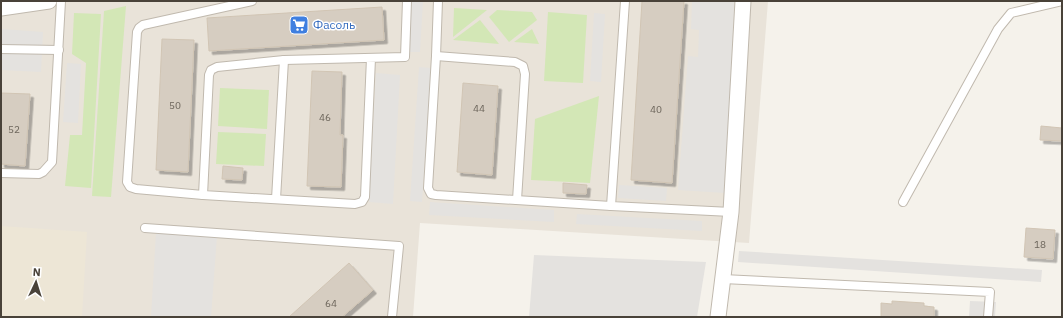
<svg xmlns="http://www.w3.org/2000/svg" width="1063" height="318" font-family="'IBM Plex Sans',sans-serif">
<defs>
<filter id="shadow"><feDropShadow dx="3.5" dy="3.5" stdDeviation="0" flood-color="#0004"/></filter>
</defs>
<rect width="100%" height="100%" fill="#f5f2eb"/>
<!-- residential -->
<polygon fill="#e9e3d9" points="1,1 768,1 749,243 420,223 413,317 1,317"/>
<!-- education -->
<polygon fill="#ede6d6" points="1,226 87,232 82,317 1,317"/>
<!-- green -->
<g fill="#d3e7b6">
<polygon points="126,6 111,197 92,196 104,11"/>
<polygon points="454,8 487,10 453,37"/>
<polygon points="497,10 532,12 537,20 509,42 489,17"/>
<polygon points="548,12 587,15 583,83 544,81"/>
<polygon points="74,13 101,14 91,188 65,186 70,135 82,135 86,63 72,54"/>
<polygon points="480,20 499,44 453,40"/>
<polygon points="532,29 539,44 514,42"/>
<polygon points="220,88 269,90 267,129 218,126"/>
<polygon points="599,96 590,183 531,180 535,119"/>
<polygon points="218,132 266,134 264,166 216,164"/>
</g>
<!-- parking -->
<g fill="#e4e2df">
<polygon points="411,1 423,1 420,52 408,52"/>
<polygon points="692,1 738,1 725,193 678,190 688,56 698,57 699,30 691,29"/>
<polygon points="594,13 605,14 601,82 590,81"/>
<polygon points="1,29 43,32 41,72 1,70"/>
<polygon points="67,63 81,64 78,123 63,122"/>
<polygon points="419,67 431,68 422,202 410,201"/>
<polygon points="376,73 400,75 393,204 369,202"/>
<polygon points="619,185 667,188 666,201 618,198"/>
<polygon points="430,202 554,210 554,222 429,215"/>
<polygon points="577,214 702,221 702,231 576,224"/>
<polygon points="156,232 217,236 211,317 151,317"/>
<polygon points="739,251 1042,270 1041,282 738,262"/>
<polygon points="534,255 706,262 697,317 529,317"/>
<polygon points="970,301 996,302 995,317 969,317"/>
</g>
<!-- building -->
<g fill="#d6cdc1" stroke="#d1c5b4" filter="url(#shadow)">
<polygon points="642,1 684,1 672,183 631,180"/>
<polygon points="382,7 384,40 209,51 207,18"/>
<polygon points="162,39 194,40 188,172 156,170"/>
<polygon points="312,71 342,72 340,135 343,135 341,187 307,186"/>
<polygon points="463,83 498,86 492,175 457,172"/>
<polygon points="1,93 30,94 25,166 1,164"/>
<polygon points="1041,126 1062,128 1062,141 1040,140"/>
<polygon points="223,166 243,168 242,180 222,179"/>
<polygon points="563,183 587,185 586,194 563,193"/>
<polygon points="1026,228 1055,230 1053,259 1024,257"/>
<polygon points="349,263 373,290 342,317 289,317"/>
<polygon points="892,301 924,303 924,306 934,307 934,317 881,317 881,303 892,304"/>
</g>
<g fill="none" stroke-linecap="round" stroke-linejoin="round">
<defs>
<g id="lane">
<polyline points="438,1 436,56 428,188 431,194 436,195 611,206"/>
<polyline points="625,1 611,206 731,212"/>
<polyline points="1,49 59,50"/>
<polyline points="436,56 515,62 523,66 525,74 517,200"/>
<polyline points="371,58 365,197 362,202 355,204 203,195 209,75 211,70 217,67 284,60 405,57 407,1"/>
<polyline points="1,173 39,174 43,172 52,162 61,1"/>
<polyline points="203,195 136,189 130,187 127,182 137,32 139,28 143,25 252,1"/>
<polyline points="276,199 284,60"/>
<polyline points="903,202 998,29 1011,13 1062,1"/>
<polyline points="145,228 399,246 392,317"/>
<polyline points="723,279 990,292 988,317"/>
</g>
<g id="street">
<polyline points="1,8 49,1"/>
<polyline points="718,317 731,212 743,1"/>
</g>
</defs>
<!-- lane casing -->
<use href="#lane" stroke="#c0b9ae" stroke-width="10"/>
<!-- street casing -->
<use href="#street" stroke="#c0b9ae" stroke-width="17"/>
<!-- lane -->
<use href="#lane" stroke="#fff" stroke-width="8"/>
<!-- street -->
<use href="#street" stroke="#fff" stroke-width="15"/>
</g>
<!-- icons -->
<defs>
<symbol id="supermarket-square" viewBox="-11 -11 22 22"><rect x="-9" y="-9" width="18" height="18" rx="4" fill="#3f7fe0" stroke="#fff"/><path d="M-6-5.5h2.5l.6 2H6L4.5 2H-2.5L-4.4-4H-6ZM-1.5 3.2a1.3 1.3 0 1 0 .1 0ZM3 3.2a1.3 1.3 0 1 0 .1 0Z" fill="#fff"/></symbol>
</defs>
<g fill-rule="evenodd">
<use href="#supermarket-square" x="288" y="14" width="22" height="22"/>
</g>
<g text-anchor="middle" stroke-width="3" stroke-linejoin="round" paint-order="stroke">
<!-- number labels -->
<g font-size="10" fill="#6c655b">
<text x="175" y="109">50</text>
<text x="479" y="112">44</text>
<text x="656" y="113">40</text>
<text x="325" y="121">46</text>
<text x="14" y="133">52</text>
<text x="1040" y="248">18</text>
<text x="331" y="307">64</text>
</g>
<!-- shop labels -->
<g font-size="12" fill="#366cbe" stroke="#fff" text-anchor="start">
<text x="313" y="29">Фасоль</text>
</g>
</g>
<!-- border -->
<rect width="1063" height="318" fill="none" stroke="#494239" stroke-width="4"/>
<!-- north arrow -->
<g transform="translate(36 282) rotate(4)" stroke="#ffffff" stroke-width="3" paint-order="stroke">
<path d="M0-3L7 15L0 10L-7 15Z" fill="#494239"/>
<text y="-6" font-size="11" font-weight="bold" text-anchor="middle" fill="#494239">N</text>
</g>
</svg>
